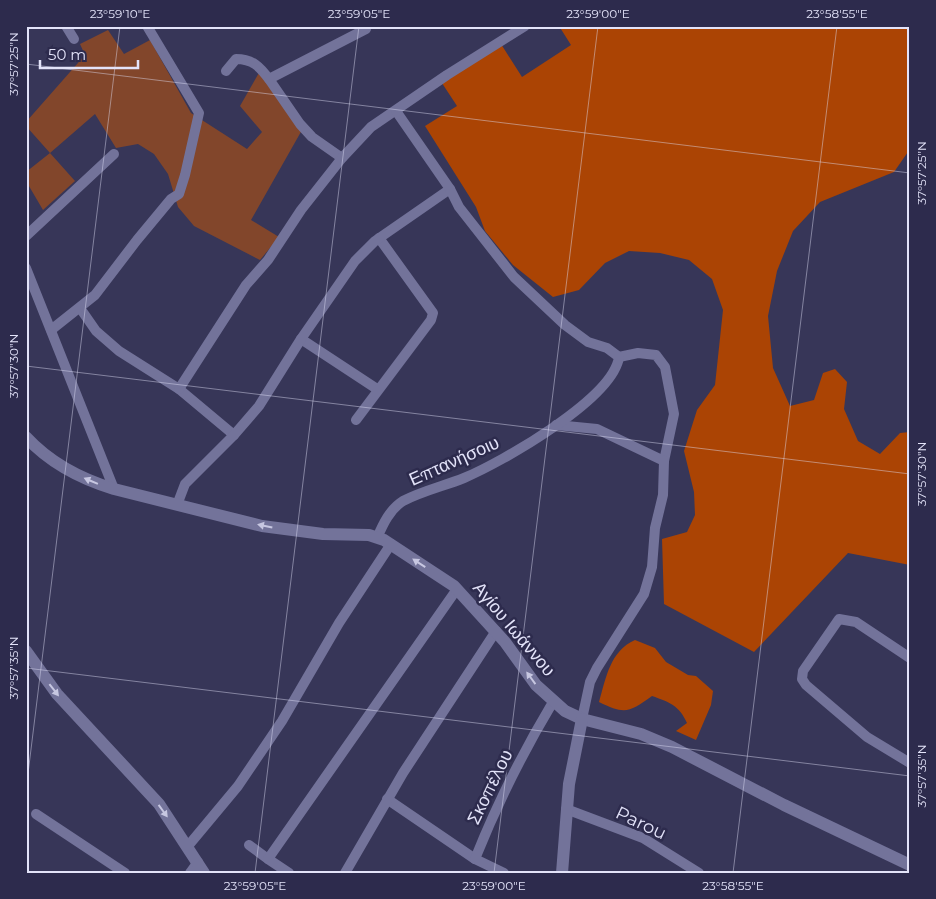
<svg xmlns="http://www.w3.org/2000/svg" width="936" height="899" font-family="Montserrat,sans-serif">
<rect width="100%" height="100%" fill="#373658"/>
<!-- green -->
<polygon fill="#82462b" points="108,30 124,54 150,40 191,113 247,149 262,132 240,106 260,71 302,130 251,220 279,237 260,260 194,226 178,207 168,174 154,154 138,144 116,148 95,114 50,153 75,181 43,210 26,181 26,172 50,153 26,126 26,122 85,55 80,44"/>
<!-- forest -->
<g fill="#ab4404">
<polygon points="559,26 910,26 910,149 894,172 820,202 793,231 777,271 768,316 773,368 790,406 814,400 823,373 835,369 847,382 844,409 858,441 880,454 900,433 910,432 910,565 848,553 754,652 664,604 662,539 687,532 695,515 694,492 684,451 697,410 715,385 723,310 712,279 689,260 660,253 629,251 605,263 579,290 553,297 513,265 485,231 476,207 425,126 457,106 438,77 501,44 522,77 571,45"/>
<path d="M635,640L655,648L666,662L688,675L696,676L713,691L711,705L696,740L676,731L687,723C679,705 669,702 652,696C630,712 625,715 599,702C606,678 610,651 635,640Z"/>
</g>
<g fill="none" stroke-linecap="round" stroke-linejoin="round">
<!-- minor -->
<g stroke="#73739a" stroke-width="10">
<polyline points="66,26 74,39"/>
<path d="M226,71L236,59C253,59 260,67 269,79"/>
<polyline points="342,158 312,137 300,124 269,79 366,29"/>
<polyline points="26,236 114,154"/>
<polyline points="26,268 114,489"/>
<polyline points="80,308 96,331 119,351 179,389 234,435"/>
<polyline points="51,330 95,295 137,240 171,199 179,194 185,175 199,113 147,26"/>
<polyline points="301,339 377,389"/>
<polyline points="619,357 638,353 656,355 665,367 674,414 664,461"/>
<polyline points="179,389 246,285 268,260 301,210 342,158 371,127 447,75 525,26"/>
<polyline points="356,420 431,320 433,313 379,238"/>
<polyline points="556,425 597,429 664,461 663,495 655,528 652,567 644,594 597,668 590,682 582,719"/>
<polyline points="177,505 185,484 234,435 259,406 301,339 355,261 375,241 450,189"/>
<path d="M377,538C383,524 390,509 403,501C422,491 444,486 464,478C502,462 613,399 619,357L607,348L588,342L565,325L514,277L459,207L450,189L396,111"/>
<polyline points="910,658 856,622 839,619 803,671 802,679 806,685 867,737 910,763"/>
<polyline points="387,799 475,859"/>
<polyline points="566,809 643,838 699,873"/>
<polyline points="36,814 125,873"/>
<polyline points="249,845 268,859"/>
<polyline points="188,846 238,786 282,721 339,623 391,544"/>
<polyline points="190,873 198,862"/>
<polyline points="289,873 268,859 457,589"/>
<polyline points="345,873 403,773 496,631"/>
<path d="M504,873L475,859C497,804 523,752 553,702"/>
</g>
<!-- tertiary -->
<g stroke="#73739a" stroke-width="12">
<path d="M26,437C50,463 81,479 114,489L262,526L323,534L369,535L384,540L454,586L505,642L536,685L565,711L582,719L641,734L672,747L784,805L910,865"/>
<polyline points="26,651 57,694 159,804 204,873"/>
<polyline points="562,873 569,784 582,719"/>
</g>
</g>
<!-- one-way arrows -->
<defs><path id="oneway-solid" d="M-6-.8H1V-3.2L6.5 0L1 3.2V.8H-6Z" transform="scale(1.25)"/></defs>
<g fill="#c7c7e1">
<use href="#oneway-solid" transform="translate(91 481) rotate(-157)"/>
<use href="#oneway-solid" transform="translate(265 526) rotate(-168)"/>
<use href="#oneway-solid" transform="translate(419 563) rotate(-147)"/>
<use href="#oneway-solid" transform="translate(531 678) rotate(-126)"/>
<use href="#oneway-solid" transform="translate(54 690) rotate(52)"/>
<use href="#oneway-solid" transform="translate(163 811) rotate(54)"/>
</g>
<!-- ticks -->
<path fill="none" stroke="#e3e3f9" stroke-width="1" stroke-opacity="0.45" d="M26,64L910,173M26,366L910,474M26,668L910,776M26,790L120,26M255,873L359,26M494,873L598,26M733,873L837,26"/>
<g text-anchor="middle" stroke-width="5" stroke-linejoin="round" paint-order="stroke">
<!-- street labels -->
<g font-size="18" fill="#e3e3f9" stroke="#2d2b4d">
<text transform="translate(454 461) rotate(-24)" y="6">Επτανήσοιυ</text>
<text transform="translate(514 629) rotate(50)" y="6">Αγίου Ιωάννου</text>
<text transform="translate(490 787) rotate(-64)" y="6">Σκοπέλου</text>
<text transform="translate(641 823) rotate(25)" y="6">Parou</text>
</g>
</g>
<!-- border -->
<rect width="936" height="899" fill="none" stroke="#2d2b4d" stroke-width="55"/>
<!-- scale -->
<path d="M40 60v8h98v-8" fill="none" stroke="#e3e3f9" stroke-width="2.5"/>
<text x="48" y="60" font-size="15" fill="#e3e3f9" stroke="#2d2b4d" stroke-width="4" paint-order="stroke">50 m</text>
<rect x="28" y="28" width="880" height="844" fill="none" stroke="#e3e3f9" stroke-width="2"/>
<g font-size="12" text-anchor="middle" fill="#e3e3f9">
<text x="120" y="18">23°59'10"E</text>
<text x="359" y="18">23°59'05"E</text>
<text x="598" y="18">23°59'00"E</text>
<text x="837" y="18">23°58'55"E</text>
<text transform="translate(14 64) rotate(-90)" y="4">37°57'25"N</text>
<text transform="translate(922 173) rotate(-90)" y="4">37°57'25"N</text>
<text transform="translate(14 366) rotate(-90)" y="4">37°57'30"N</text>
<text transform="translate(922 474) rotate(-90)" y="4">37°57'30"N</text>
<text transform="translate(14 668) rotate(-90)" y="4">37°57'35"N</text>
<text transform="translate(922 776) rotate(-90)" y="4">37°57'35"N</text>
<text x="255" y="890">23°59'05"E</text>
<text x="494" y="890">23°59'00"E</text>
<text x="733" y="890">23°58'55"E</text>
</g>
</svg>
